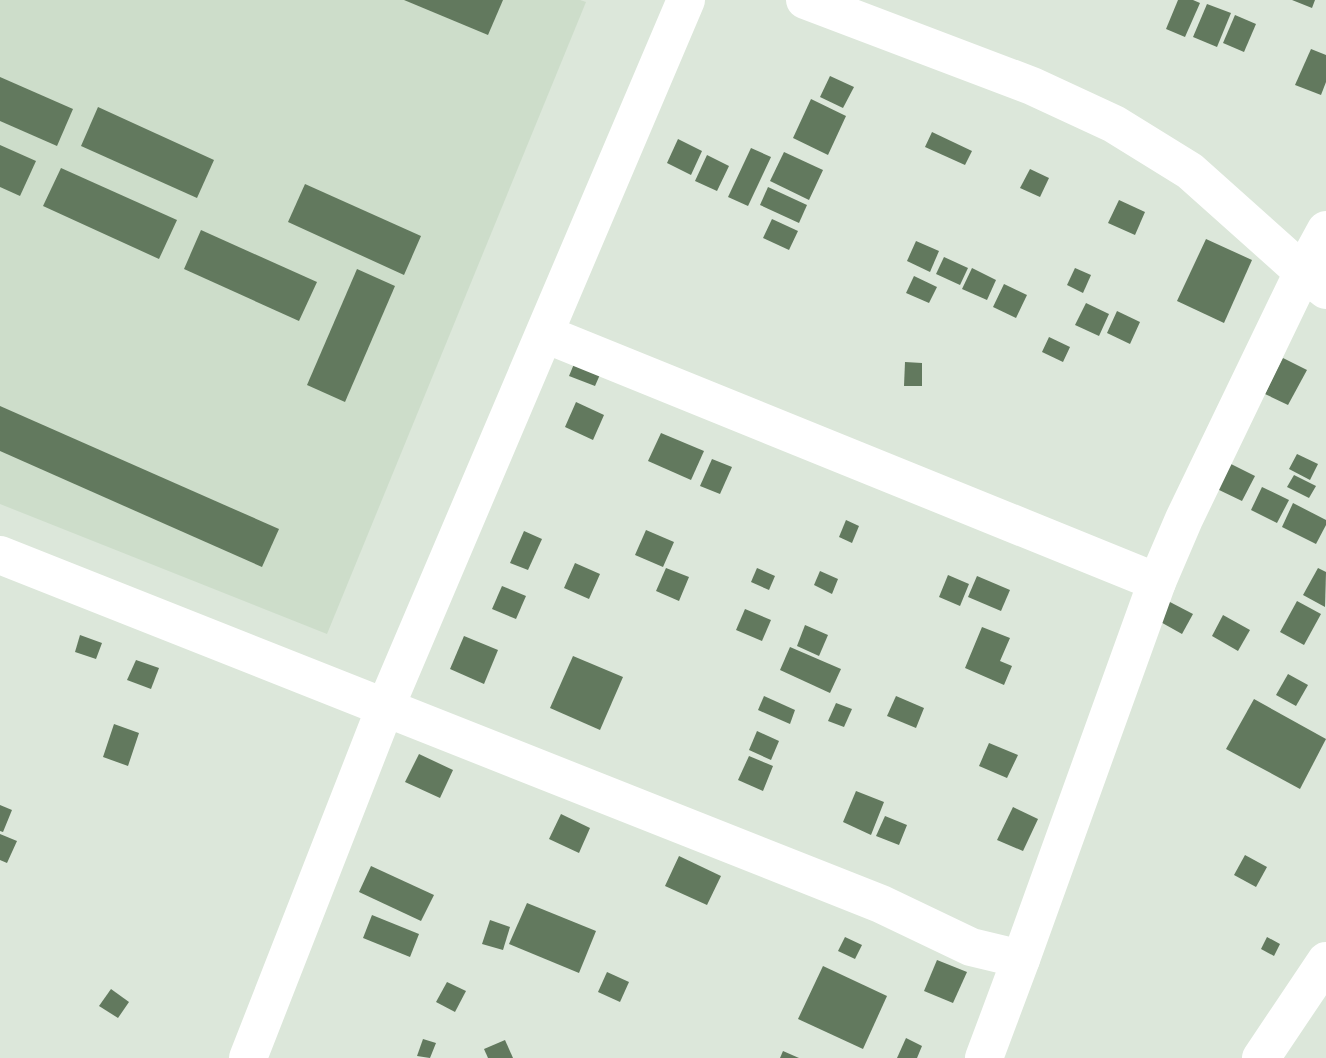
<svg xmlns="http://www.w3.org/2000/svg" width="1326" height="1058" font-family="'Nunito Sans',sans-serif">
<rect width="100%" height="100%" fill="#dce7da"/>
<!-- built -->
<polygon fill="#cdddca" points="0,0 580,0 586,2 327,634 0,504"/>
<!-- building -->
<g fill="#62795e">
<polygon points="404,0 503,0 488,35"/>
<polygon points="1178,0 1193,0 1200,3 1185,37 1166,29"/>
<polygon points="1292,0 1315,0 1312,8"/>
<polygon points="1207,4 1231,13 1217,47 1193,37"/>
<polygon points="1235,15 1256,24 1244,52 1223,43"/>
<polygon points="1311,49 1326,55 1326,82 1321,95 1295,85"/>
<polygon points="830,76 854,87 843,108 820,97"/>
<polygon points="0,77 73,109 57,146 0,121"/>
<polygon points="811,99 846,116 828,155 793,138"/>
<polygon points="98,107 214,160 197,198 81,146"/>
<polygon points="932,132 972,151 965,165 925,147"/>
<polygon points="678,139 702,151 691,175 667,163"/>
<polygon points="0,145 36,161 20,196 0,187"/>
<polygon points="751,148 771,157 748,206 728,197"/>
<polygon points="784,152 823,170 809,200 770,181"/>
<polygon points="707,155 729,166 717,191 695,181"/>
<polygon points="61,168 177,220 159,259 43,206"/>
<polygon points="1030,169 1049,178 1040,197 1020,188"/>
<polygon points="305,184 421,236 404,275 288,222"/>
<polygon points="768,187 807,205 799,223 760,205"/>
<polygon points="1119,200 1145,212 1135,235 1108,223"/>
<polygon points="772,219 798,231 789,250 763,238"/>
<polygon points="201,230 317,282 299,321 184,269"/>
<polygon points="1206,239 1252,260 1224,323 1177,301"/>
<polygon points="916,241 939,251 930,272 907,261"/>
<polygon points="944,257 968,268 960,285 936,274"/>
<polygon points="972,268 996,280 987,300 962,289"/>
<polygon points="1075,268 1091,275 1083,293 1067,285"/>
<polygon points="357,269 395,286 345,402 307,385"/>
<polygon points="914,276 937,287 929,303 906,293"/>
<polygon points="1004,284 1027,295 1016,318 993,307"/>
<polygon points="1086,303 1109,314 1099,336 1075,325"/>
<polygon points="1117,311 1140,322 1130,344 1107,333"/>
<polygon points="1049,337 1070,347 1063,362 1042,352"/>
<polygon points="579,352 605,363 595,386 569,376"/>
<polygon points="1283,358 1307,370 1288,405 1265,394"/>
<polygon points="905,362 922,363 922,386 904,386"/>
<polygon points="576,402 604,415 593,440 565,427"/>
<polygon points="0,406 279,529 262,567 0,451"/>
<polygon points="661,433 704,451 691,480 648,461"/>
<polygon points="1297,454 1318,464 1310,480 1289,469"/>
<polygon points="712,459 732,467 720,494 700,486"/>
<polygon points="1229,463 1255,476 1242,501 1217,489"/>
<polygon points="1294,475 1316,486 1309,498 1287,487"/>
<polygon points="1262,487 1289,500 1277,523 1251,510"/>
<polygon points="1293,503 1326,520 1326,525 1316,544 1282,527"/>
<polygon points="846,520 859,526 852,543 839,537"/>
<polygon points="646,530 674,542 663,567 635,555"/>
<polygon points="524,531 542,539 528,570 510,563"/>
<polygon points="575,563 600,574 589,599 564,588"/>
<polygon points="666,568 689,577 679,601 656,591"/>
<polygon points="757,568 775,576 769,590 751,582"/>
<polygon points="1318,568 1326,572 1325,607 1303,595"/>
<polygon points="820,571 838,579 832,594 814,585"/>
<polygon points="948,575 969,584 960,606 939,597"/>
<polygon points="977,576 1010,590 1001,611 968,597"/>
<polygon points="502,586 526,596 516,619 492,609"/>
<polygon points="1168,601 1193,614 1182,634 1157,620"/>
<polygon points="1297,601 1321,614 1304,645 1280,632"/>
<polygon points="745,609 771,620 762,641 736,630"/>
<polygon points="1223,615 1250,630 1238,651 1212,636"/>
<polygon points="805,625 828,635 819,656 797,646"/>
<polygon points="982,627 1010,638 1000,661 1012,666 1004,685 965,668"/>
<polygon points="80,635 102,643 96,659 75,652"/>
<polygon points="464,636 498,650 484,684 450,669"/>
<polygon points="790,647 841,669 830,693 780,670"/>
<polygon points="573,656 623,677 600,730 550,708"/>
<polygon points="136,660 159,668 151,689 127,680"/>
<polygon points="1288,674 1308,685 1296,706 1276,695"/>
<polygon points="764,696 795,710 790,724 758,710"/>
<polygon points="896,696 924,708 916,728 887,716"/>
<polygon points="1254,699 1326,739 1300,789 1226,749"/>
<polygon points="836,703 852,709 844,727 828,721"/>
<polygon points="114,724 139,733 128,766 103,757"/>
<polygon points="757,731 779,741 771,760 749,750"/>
<polygon points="989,743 1018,755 1007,778 979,766"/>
<polygon points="419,754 453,770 440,798 405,782"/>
<polygon points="749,756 773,766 763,791 738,780"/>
<polygon points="856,791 884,802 871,835 843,822"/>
<polygon points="0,805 12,810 3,832 0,831"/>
<polygon points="1013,807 1038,819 1023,851 997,840"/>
<polygon points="561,814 590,828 579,853 549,839"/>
<polygon points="885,816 907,825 899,845 876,836"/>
<polygon points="0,834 17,841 7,863 0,860"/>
<polygon points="1245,855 1267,867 1256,887 1234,875"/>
<polygon points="679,856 721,876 707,905 665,886"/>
<polygon points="371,866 434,895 421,921 359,892"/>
<polygon points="527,903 596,931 579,973 509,944"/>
<polygon points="372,915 419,934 410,957 363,938"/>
<polygon points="490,920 510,927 503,950 482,944"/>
<polygon points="845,937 862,945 855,959 838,951"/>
<polygon points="1267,937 1280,944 1274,956 1261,949"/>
<polygon points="937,960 967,972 953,1003 924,991"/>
<polygon points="823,966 887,996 863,1049 798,1019"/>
<polygon points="607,972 629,982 620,1002 598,992"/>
<polygon points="447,982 466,991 455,1012 436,1002"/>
<polygon points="111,989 129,1002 118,1018 99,1006"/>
<polygon points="906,1038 922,1046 917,1058 897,1058"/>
<polygon points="423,1039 436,1043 430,1058 417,1056"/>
<polygon points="505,1040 513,1058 488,1058 484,1049"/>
<polygon points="783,1051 799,1058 780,1058"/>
</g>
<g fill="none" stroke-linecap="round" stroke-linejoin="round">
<!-- minor -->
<g stroke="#fff" stroke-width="38">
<polyline points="805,0 1032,86 1114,124 1190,171 1303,272 1326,290"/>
<polyline points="545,334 1157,582"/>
<polyline points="0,555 881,904 971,947 1021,959"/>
<polyline points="248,1058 385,708 686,0"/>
<polyline points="984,1058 1021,959 1157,582 1184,519 1303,272 1326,230"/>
<polyline points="1261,1058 1326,961"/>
</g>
</g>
</svg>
